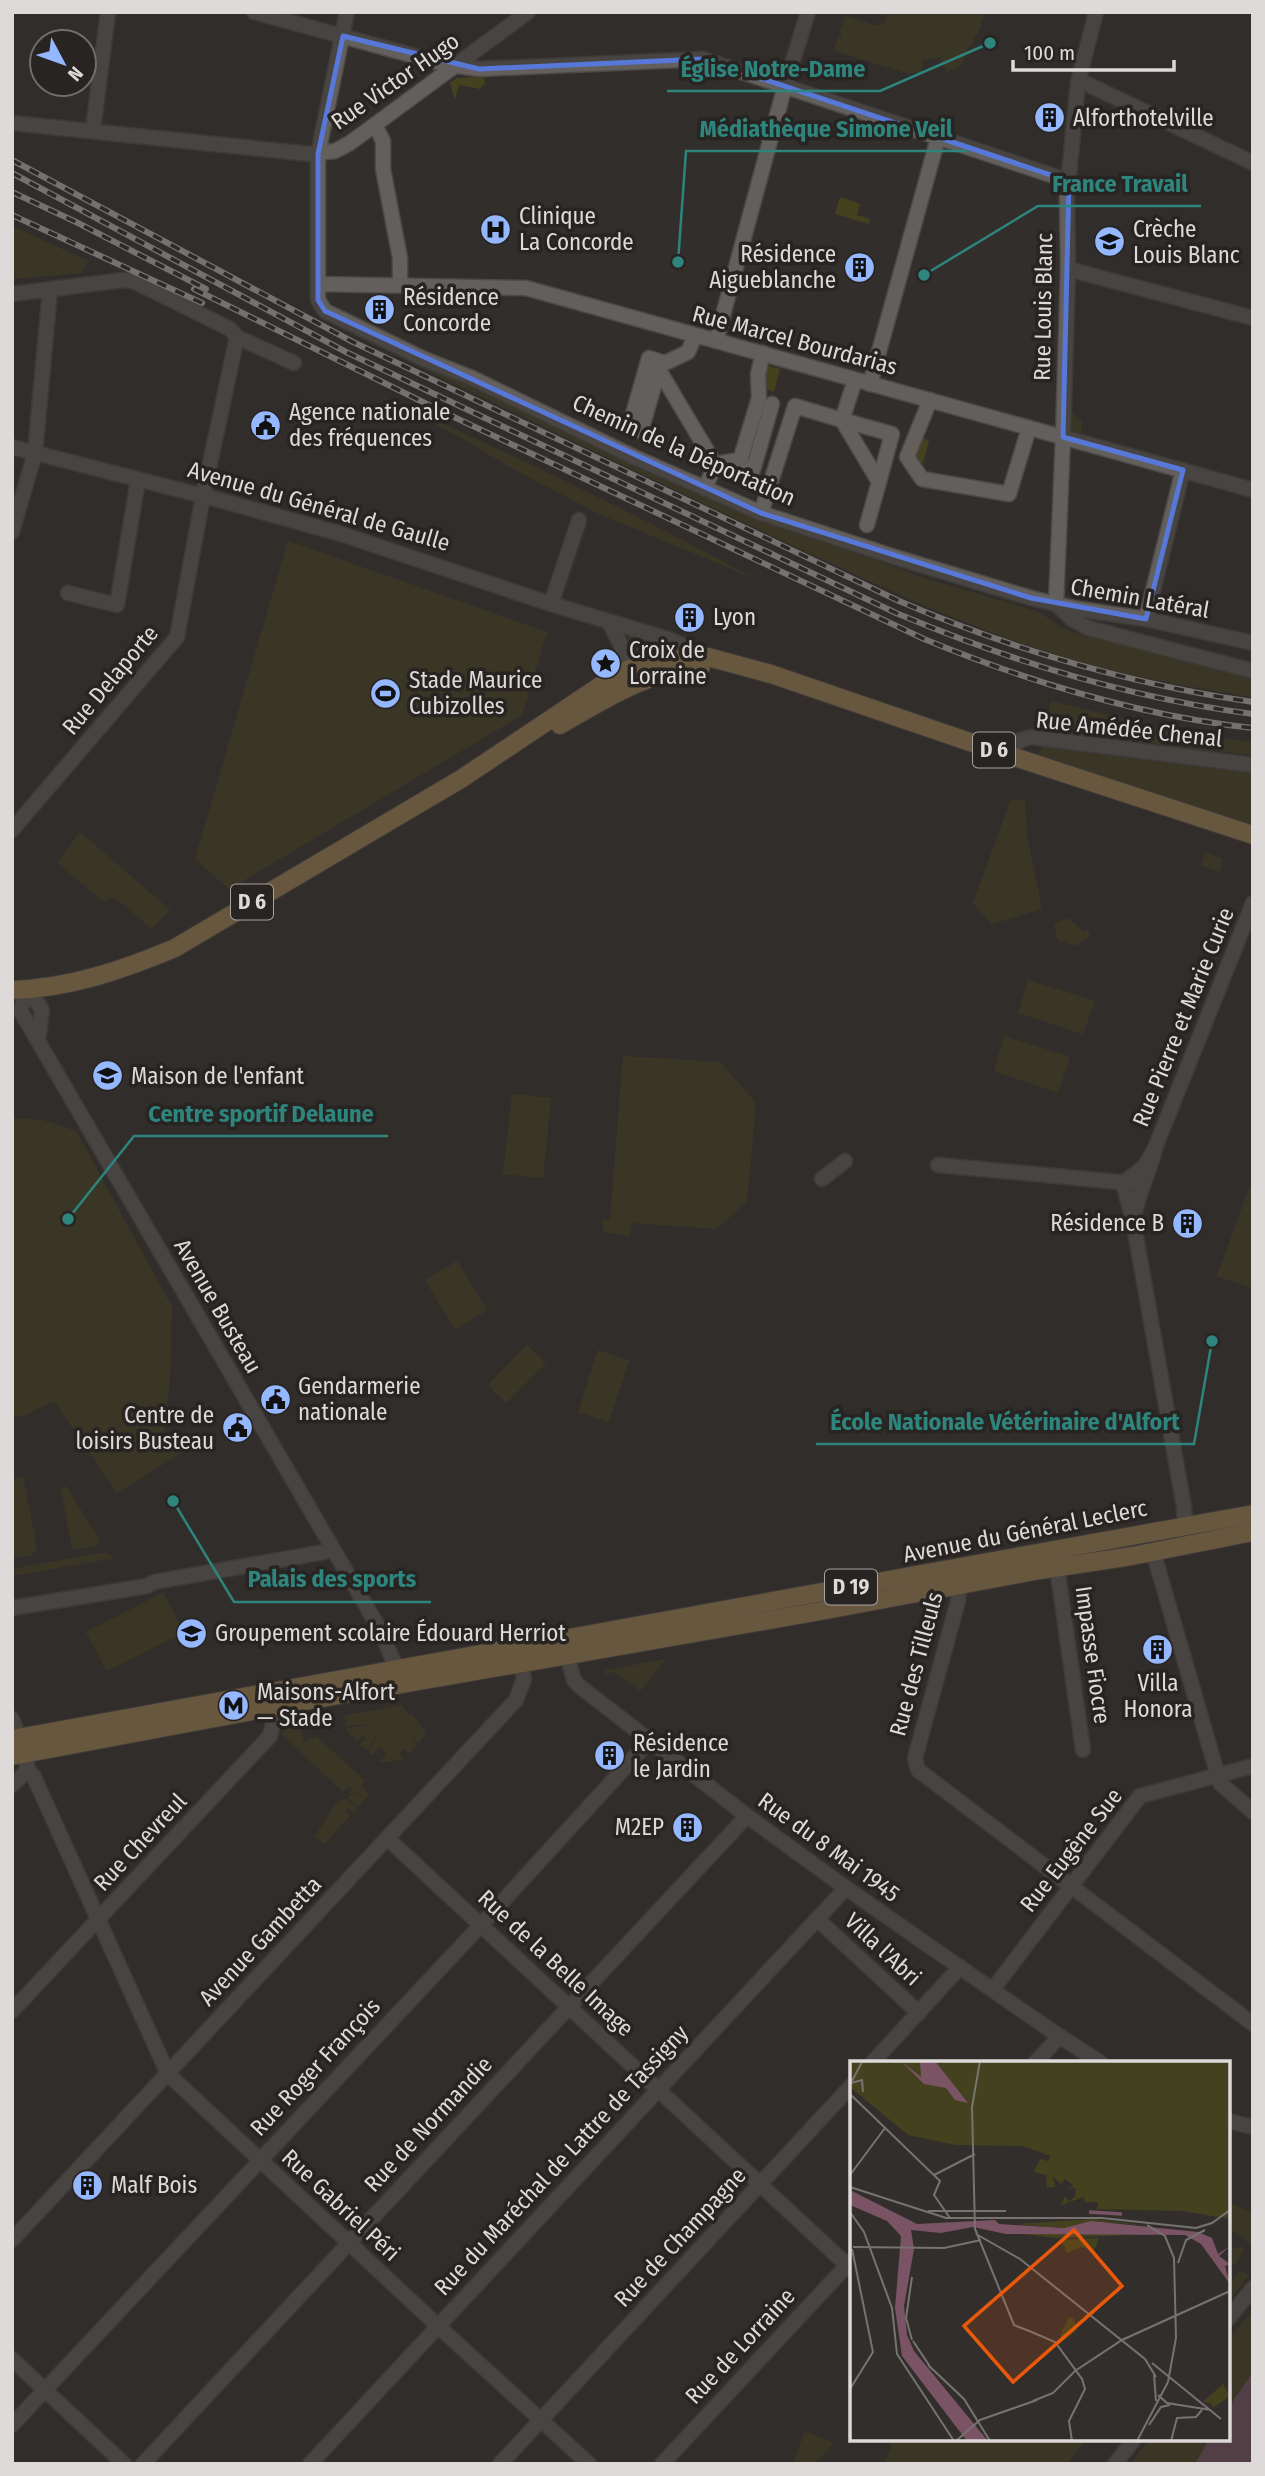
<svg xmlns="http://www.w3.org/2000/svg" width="1265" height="2476" font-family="'Fira Sans Condensed',sans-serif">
<rect width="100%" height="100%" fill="#322e2c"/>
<!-- green -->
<g fill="#44421e">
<polygon points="888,12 985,12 978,34 976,34 971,47 968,47 962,65 947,72 940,57 923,60 922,73 907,73 834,51 838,37 842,36 840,32 845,16 877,26 885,22"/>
<polygon points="484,77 485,83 480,89 459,85 455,100 450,83 457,78"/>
<polygon points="840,197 860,204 857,215 870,219 869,224 835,214"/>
<polygon points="12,226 88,261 81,273 12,279"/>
<path d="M343,327L710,500L927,579L1039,612L1062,628L1083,636L1253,674V697C1204,689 1155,681 1107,669C991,640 884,588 777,538C631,470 487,399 342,329Z"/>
<polygon points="760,364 780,369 774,392 762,387"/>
<path d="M364,389C497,446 628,510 756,579L599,514L508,466L460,437Z"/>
<polygon points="1070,406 1073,413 1082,422 1081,437 1073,434 1068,426"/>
<polygon points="919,437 929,440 923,463 912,460"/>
<polygon points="288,541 547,632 522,715 229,889 195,859"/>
<polygon points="630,631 677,646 679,651 645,658 644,656 633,657 628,638"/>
<polygon points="1051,701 1157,727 1246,742 1253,741 1253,755 1043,731"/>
<polygon points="1045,744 1253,767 1253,825 1036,756"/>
<polygon points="1011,799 1025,801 1027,835 1042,909 992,924 973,903"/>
<polygon points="80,832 170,910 152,929 114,897 103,901 57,863"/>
<polygon points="1205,853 1222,858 1220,872 1201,865"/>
<polygon points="1068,918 1084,932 1088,929 1090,936 1076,946 1058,940 1054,924"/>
<polygon points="1028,980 1095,1001 1083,1034 1018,1013"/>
<polygon points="1004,1036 1070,1057 1058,1093 994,1071"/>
<polygon points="623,1056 720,1062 756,1103 747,1202 716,1229 632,1223 630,1236 604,1232 602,1221 610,1219"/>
<polygon points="512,1094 551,1098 543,1178 503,1174"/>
<polygon points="12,1118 42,1120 76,1131 172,1307 170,1378 163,1441 197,1443 117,1493 54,1401 25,1415 12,1417"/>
<polygon points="1253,1177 1253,1288 1217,1276"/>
<polygon points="457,1261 487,1310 455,1330 425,1280"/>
<polygon points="527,1345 546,1363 506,1403 488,1385"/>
<polygon points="598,1350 629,1360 609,1422 578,1412"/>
<polygon points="23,1477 37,1548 32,1555 14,1558 12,1557 12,1479"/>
<polygon points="66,1486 99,1539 97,1545 75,1550 72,1548 61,1489"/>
<polygon points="105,1552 114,1558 12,1576 12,1569"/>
<polygon points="163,1593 184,1632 107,1671 86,1632"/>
<polygon points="666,1659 640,1691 615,1672 605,1674 606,1670"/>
<polygon points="401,1705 409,1715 412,1714 426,1733 418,1743 410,1737 417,1745 409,1753 405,1749 399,1754 404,1759 401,1762 400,1759 382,1763 378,1760 381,1760 387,1755 380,1747 372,1755 368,1751 378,1736 376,1736 367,1750 360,1744 366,1739 362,1735 358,1741 345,1729 372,1724 344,1726 347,1721 343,1716"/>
<polygon points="298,1723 304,1741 317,1737 365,1781 361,1785 364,1789 347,1795 352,1789 348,1786 343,1792 338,1787 281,1734 288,1725"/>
<polygon points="364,1790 369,1795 358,1807 347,1797"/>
<polygon points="344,1798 357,1809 353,1813 349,1808 345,1812 350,1816 324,1844 315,1836 337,1802"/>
<polygon points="1228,2203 1253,2212 1253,2246 1228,2227"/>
<polygon points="1239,2247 1245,2249 1235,2264 1228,2262 1228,2251"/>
<polygon points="1240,2271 1249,2275 1228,2302 1228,2287"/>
<polygon points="1253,2310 1253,2372 1228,2408 1228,2340"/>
<polygon points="805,2431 834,2443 814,2464 793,2464"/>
<polygon points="893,2439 1087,2439 1066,2464 885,2464"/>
<polygon points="1150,2439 1209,2439 1195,2464 1130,2464"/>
</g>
<!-- water -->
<polygon fill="#7a5465" points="1253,2372 1253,2464 1195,2464 1209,2439 1228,2439 1228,2408"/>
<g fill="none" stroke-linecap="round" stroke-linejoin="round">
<defs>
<g id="minor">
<polyline points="254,12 444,64 479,69 703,59 1069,181"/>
<polyline points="347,12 318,154 318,300 325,311 424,359 472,378 632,456 761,513 898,558 1031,598 1078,609 1146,619 1253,643"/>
<polyline points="1078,82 1087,84 1253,163"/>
<polyline points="94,122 108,12"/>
<polyline points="12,123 310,154 335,151 350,143 528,12"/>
<polyline points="375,125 383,141 383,169 400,258 400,285"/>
<polyline points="1068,269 1253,318"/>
<polyline points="318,284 526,288 1253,490"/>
<polyline points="12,294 124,280 135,282 230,329 237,337 294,363"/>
<polyline points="716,341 783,93 808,12"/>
<polyline points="661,362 641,431 629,428 649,358 665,363 688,352 695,336"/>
<polyline points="659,370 715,464 705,489"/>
<polyline points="870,384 938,138"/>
<polyline points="930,400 907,457 922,479 1009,494 1029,428"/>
<polyline points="842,420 879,482 867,525"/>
<polyline points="842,420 892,434 879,482"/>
<polyline points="12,447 223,501 341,534 551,604 671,640 707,657"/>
<polyline points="715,464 733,461 753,470 772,404"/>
<polyline points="739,464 759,398 758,374 763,353"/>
<polyline points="761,513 795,406 842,420 855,380"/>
<polyline points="12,532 35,453 50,290"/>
<polyline points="68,593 117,605 138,480"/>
<polyline points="551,604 579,520"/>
<polyline points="1056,604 1063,437 1068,269 1067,195 1078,82 1096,12"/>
<polyline points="1057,605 1072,619 1088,628 1253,671"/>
<polyline points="1146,619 1183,470"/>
<polyline points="609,622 620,643 631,677"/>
<polyline points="1004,754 1021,740 1031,737 1253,765"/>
<polyline points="12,830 177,637 203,496 237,337"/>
<polyline points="38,1041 42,1010 29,990 20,1010 379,1628 397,1669"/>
<polyline points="1155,1148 1145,1166 1123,1183 1133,1220 1184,1507 1185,1525"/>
<polyline points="938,1165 1130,1183"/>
<polyline points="822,1179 845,1161"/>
<path d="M1134,1218C1137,1194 1150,1172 1155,1148L1253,903"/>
<polyline points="1153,1551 1220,1783 1253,1812"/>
<polyline points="1057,1567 1083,1750"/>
<polyline points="959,1575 958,1601 915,1758 918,1770 1253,2024"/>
<polyline points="12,1608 147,1586 154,1582 324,1552 331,1548"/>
<polyline points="564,1645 574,1680 578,1685 747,1816 846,1888 1053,2032 1101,2063"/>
<polyline points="12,1719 19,1738"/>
<polyline points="25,1754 28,1770 34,1777 168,2074 438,2326 589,2464"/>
<polyline points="12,1785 28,1770"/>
<polyline points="387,1838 847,2265"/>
<polyline points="817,1919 919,2013"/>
<polyline points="993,1989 1140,1796 1253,1766"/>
<path d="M12,2011L270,1736C274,1722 275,1713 268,1700"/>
<polyline points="872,2063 960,1967"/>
<polyline points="1035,2063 1059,2037"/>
<polyline points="1228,2121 1253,2127"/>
<polyline points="12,2240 516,1700 524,1679 519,1655"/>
<polyline points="1228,2319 1253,2288"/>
<polyline points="12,2359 124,2464"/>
<polyline points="12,2425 481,1925 650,1740"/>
<polyline points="143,2464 747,1816"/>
<polyline points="310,2464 846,1888"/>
<polyline points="500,2464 852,2085"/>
<polyline points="662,2464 852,2260"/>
<polyline points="1115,2464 1134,2439"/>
</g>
<g id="major">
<path d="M560,725C604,700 650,670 701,667"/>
<path d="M12,990C70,988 123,970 175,948L461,779L609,680L629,669L661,661L708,657L771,674L999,752L1253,835"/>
<polyline points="12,1739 1253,1514"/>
<polyline points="12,1756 322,1698 821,1611 1040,1570 1132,1556 1253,1532"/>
</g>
</defs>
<!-- minor casing -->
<use href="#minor" stroke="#4d4947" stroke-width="17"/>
<!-- major casing -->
<use href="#major" stroke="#4d4947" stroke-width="20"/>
<!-- minor -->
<use href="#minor" stroke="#635f5c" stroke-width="14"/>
<!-- major -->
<use href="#major" stroke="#aa8a58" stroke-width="18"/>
<defs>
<g id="rail">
<path d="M12,160L353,342L899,601C1013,650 1130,684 1253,702"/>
<path d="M12,173L346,352L896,613C1010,661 1129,698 1253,714"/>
<polyline points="12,192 76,222 206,289"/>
<polyline points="12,215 202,303"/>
<path d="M194,289L439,410L924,639C1029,682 1139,716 1253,728"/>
</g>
</defs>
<!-- rail casing -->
<use href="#rail" stroke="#c7c4c2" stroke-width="6"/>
<!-- rail -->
<use href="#rail" stroke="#282422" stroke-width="3.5" stroke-dasharray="10" stroke-linecap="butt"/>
</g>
<!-- marked area -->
<path d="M0 0H1265V2476H0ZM343,36L479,69L703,59L1069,181L1063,437L1183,470L1146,619L1031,598L761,513L325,311L318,300V154Z" fill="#322e2c" fill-opacity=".55" fill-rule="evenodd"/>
<path fill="none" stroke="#5778d8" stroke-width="5" stroke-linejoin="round" d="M343,36L479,69L703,59L1069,181L1063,437L1183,470L1146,619L1031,598L761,513L325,311L318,300V154Z"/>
<!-- icons -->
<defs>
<symbol id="building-disc" viewBox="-11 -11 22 22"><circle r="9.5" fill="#94b7fd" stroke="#282422"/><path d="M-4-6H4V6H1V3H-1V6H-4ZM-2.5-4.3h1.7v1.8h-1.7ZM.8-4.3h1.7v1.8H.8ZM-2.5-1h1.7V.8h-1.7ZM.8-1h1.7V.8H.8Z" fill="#111"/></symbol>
<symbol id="hospital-disc" viewBox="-11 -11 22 22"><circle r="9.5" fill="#94b7fd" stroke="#282422"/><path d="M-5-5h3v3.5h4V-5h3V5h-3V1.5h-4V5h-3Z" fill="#111"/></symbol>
<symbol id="school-disc" viewBox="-11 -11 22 22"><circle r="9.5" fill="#94b7fd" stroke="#282422"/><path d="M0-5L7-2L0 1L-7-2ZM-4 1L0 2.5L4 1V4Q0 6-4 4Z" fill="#111"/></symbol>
<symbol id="civic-disc" viewBox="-11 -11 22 22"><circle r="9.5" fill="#94b7fd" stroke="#282422"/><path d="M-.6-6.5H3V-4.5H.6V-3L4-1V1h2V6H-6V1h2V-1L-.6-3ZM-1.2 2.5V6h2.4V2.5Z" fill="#111"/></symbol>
<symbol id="sight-disc" viewBox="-11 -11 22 22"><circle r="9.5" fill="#94b7fd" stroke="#282422"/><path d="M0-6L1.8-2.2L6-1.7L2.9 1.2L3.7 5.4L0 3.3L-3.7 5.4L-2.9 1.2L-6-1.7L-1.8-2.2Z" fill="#111"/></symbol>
<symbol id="stadium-disc" viewBox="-11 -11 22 22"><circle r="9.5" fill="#94b7fd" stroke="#282422"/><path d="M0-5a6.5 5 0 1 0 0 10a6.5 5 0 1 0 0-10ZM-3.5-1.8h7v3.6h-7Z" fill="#111"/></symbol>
<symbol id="metro-disc" viewBox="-11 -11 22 22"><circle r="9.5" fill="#94b7fd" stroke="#282422"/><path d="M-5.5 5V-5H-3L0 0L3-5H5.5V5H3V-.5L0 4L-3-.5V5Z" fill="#111"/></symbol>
</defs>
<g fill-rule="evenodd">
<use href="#building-disc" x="1032" y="100" width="35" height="35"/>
<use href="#hospital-disc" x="478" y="212" width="35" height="35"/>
<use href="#school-disc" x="1092" y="224" width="35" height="35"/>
<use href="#building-disc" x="842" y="250" width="35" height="35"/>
<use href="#building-disc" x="362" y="292" width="35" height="35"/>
<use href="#civic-disc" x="248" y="408" width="35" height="35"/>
<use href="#building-disc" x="672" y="600" width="35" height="35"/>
<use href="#sight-disc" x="588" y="646" width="35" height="35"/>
<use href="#stadium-disc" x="368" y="676" width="35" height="35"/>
<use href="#school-disc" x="90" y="1058" width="35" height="35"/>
<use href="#building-disc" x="1170" y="1206" width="35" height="35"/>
<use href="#civic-disc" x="258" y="1382" width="35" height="35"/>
<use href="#civic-disc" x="220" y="1410" width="35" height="35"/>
<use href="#school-disc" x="174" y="1616" width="35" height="35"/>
<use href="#building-disc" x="1140" y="1632" width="35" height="35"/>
<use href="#metro-disc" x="216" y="1688" width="35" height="35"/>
<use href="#building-disc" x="592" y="1738" width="35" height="35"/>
<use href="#building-disc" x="670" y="1810" width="35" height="35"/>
<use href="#building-disc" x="70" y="2168" width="35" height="35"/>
</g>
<g text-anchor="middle" stroke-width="7" stroke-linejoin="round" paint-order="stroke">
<!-- shield labels -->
<g fill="#282422" stroke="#a7a3a2" stroke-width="2">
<rect x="973" y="732.5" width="42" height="35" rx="5"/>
<rect x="231" y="884.5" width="42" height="35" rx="5"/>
<rect x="825" y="1569.5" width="52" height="35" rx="5"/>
</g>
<g font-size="21" font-weight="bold" fill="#dddad9">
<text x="994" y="757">D 6</text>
<text x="252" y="909">D 6</text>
<text x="851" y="1594">D 19</text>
</g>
<!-- street labels -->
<g font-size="23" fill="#dddad9" stroke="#282422">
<text transform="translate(395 81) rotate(-35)" y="8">Rue Victor Hugo</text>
<text transform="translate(1043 307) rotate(-89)" y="8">Rue Louis Blanc</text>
<text transform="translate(795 340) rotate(15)" y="8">Rue Marcel Bourdarias</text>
<text transform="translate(684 450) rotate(24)" y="8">Chemin de la Déportation</text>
<text transform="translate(319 506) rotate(16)" y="8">Avenue du Général de Gaulle</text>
<text transform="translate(1140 598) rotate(10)" y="8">Chemin Latéral</text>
<text transform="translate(110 680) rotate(-50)" y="8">Rue Delaporte</text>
<text transform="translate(1129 729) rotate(6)" y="8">Rue Amédée Chenal</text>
<text transform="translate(1183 1017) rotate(-68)" y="8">Rue Pierre et Marie Curie</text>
<text transform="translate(218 1306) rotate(60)" y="8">Avenue Busteau</text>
<text transform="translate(1025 1531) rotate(-11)" y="8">Avenue du Général Leclerc</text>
<text transform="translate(1093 1655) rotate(82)" y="8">Impasse Fiocre</text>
<text transform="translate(916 1664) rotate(-75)" y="8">Rue des Tilleuls</text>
<text transform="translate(140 1842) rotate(-47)" y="8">Rue Chevreul</text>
<text transform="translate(829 1847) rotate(36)" y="8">Rue du 8 Mai 1945</text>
<text transform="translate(1071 1850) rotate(-52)" y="8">Rue Eugène Sue</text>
<text transform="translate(260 1941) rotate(-47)" y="8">Avenue Gambetta</text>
<text transform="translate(883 1949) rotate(43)" y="8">Villa l'Abri</text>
<text transform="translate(556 1963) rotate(43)" y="8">Rue de la Belle Image</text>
<text transform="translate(315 2067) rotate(-47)" y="8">Rue Roger François</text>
<text transform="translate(428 2124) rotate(-47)" y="8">Rue de Normandie</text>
<text transform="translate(561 2160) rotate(-47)" y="8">Rue du Maréchal de Lattre de Tassigny</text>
<text transform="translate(341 2205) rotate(43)" y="8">Rue Gabriel Péri</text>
<text transform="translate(680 2237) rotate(-47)" y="8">Rue de Champagne</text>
<text transform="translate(740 2346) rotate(-47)" y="8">Rue de Lorraine</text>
</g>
<!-- poi labels -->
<g font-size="23" fill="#dddad9" stroke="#282422" text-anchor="start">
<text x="1073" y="126">Alforthotelville</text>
<text x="519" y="224">Clinique<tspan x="519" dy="26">La Concorde</tspan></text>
<text x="1133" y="237">Crèche<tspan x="1133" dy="26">Louis Blanc</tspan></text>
<text x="836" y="262" text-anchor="end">Résidence<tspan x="836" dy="26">Aigueblanche</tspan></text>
<text x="403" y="305">Résidence<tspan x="403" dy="26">Concorde</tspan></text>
<text x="289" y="420">Agence nationale<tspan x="289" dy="26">des fréquences</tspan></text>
<text x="713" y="625">Lyon</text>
<text x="629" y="658">Croix de<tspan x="629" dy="26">Lorraine</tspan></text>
<text x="409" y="688">Stade Maurice<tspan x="409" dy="26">Cubizolles</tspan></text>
<text x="131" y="1084">Maison de l'enfant</text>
<text x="1164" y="1231" text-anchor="end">Résidence B</text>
<text x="298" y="1394">Gendarmerie<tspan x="298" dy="26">nationale</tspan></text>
<text x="214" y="1423" text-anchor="end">Centre de<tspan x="214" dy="26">loisirs Busteau</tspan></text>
<text x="215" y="1641">Groupement scolaire Édouard Herriot</text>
<text x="1158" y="1691" text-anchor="middle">Villa<tspan x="1158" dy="26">Honora</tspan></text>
<text x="257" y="1700">Maisons-Alfort<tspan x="257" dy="26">— Stade</tspan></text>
<text x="633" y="1751">Résidence<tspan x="633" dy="26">le Jardin</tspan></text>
<text x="664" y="1835" text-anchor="end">M2EP</text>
<text x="111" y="2193">Malf Bois</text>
</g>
</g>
<!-- overview -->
<g transform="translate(850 2061)">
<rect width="380" height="380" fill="#322e2c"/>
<path d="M0,0H380V158L333,150L247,148L248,141H235L234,136L211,144L215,135L219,141L225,135L226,127L217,128L224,125L215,118L211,123L203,115L205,126H197L196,114L184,111L190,98L198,100L201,95L173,85L106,84L58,74L0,26ZM244,158L300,165L241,160L214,167L166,163ZM250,166L271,174L311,173L206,177L166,172L239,173L232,171ZM249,177L245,188L230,186L217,192L211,179ZM219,256L224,258L227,269L214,280L210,274ZM373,323L380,335L363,347L361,342L353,341Z" fill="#44421e"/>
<path d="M51,0L71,16L70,0H85L118,42L105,39L96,27L74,23ZM0,129L67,163L145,159L149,163L214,167L241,160L348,171L362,177L368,193L380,185L369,195L380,203L375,205L380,223L351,183L335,174L156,173L123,166L91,172L61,169L64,188L54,245L57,274L64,290L138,380H117L52,295L45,247L51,175L37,160L0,144Z" fill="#7a5465"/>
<path fill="none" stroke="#7a5465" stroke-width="3.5" d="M239,151L272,153"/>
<path fill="none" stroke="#767371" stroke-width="2" d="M130,0L122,46L125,168L164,264L179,270M2,20L12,1M1,22L12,19L13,31M0,33L90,120L84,134L100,157M0,114L35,67M84,114L125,93M0,126L96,157H252L346,167L362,162L380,149M78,150H156M0,151L14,171L42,247L47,293L104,380M126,173L170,198L295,298L306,316M3,186L94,187L131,179M328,202L336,179L355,169M177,269L205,281L232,318L235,328L228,342M62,279L56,257L62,216M63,280L81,307M302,302L371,358M78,304L114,338L140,380M304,313L306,340M0,328L23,291L2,188M308,334L317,342L361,349M183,340L203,332L225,310L272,279L380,230M299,364L311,346L320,344M106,380L130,359L187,339M222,380L219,360L229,340M287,380L318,321L326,277L324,197L315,175L297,164M321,380L327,357L346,356L352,349"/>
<path fill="#e8590c" fill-opacity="0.15" stroke="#e8590c" stroke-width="3.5" d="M224,169L272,225L163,321L114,265Z"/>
<rect width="380" height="380" fill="none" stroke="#dddad9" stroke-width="3.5"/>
</g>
<!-- callouts -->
<path fill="none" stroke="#2e857e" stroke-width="2.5" d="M990 43L880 91H667M678 262L686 151H967M924 275L1038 206H1201M68 1219L134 1136H388M1212 1341L1194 1444H816M173 1501L234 1602H431"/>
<g fill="#2e857e" stroke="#282422" stroke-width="2.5">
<circle cx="990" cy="43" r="7"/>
<circle cx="678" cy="262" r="7"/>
<circle cx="924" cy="275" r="7"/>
<circle cx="68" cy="1219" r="7"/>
<circle cx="1212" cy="1341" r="7"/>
<circle cx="173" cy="1501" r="7"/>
</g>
<g font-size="24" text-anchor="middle" font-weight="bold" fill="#2e857e" stroke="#282422" stroke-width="7" stroke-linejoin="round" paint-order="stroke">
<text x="773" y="77">Église Notre-Dame</text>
<text x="826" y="137">Médiathèque Simone Veil</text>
<text x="1120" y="192">France Travail</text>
<text x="261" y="1122">Centre sportif Delaune</text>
<text x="1005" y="1430">École Nationale Vétérinaire d'Alfort</text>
<text x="332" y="1587">Palais des sports</text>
</g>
<!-- border -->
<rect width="1265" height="2476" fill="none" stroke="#dddad9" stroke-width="28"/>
<!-- north arrow -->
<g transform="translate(63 63) rotate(131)"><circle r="33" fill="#282422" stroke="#706d6b" stroke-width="2"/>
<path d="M0-5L12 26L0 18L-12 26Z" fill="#94b7fd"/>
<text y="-10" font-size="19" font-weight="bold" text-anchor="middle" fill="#dddad9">N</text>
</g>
<!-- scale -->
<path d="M1013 60v10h161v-10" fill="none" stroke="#dddad9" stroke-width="3.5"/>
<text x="1024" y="60" font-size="21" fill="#dddad9" stroke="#282422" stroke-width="5" paint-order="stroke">100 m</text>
</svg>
